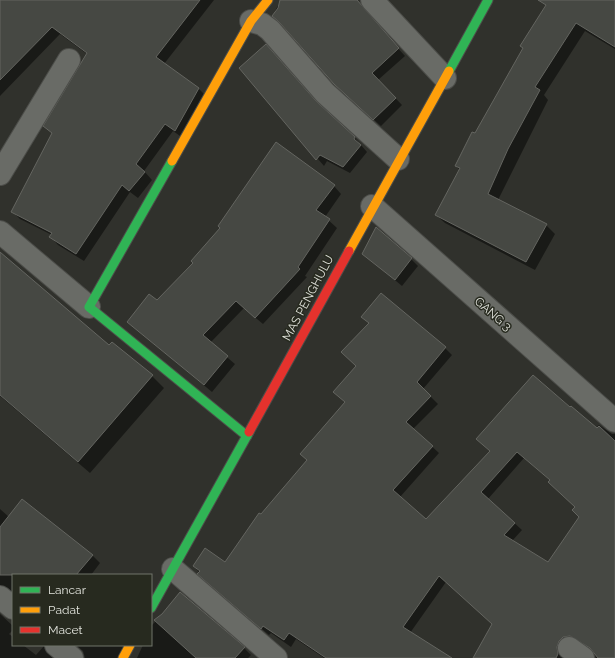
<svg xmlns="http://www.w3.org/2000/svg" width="615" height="658" font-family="Raleway,sans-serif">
<rect width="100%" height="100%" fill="#30312c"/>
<!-- shadow -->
<g fill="#0007" fill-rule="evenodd">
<polygon points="0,0 214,0 164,64 198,88 206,96 183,138 173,131 144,171 152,180 138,198 130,192 84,261 58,245 51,237 52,235 20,219 12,211 53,134 45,126 87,54 60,34 0,96"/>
<polygon points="281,0 354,0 405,56 378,80 402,105 381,126 342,91 284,26 273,15"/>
<polygon points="549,0 615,0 615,49 585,31 544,95 548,100 498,200 546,225 555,234 535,270 445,223 436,215 460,170 456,166 476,134 523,48 521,46"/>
<polygon points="240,68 319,106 355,138 367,152 350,173 327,161 324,166"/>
<polygon points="334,186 341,194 325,217 337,228 305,276 307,277 263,324 244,308 210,343 235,364 212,392 128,322 157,301"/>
<polygon points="0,253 109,347 152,376 164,388 90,473 0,396"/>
<polygon points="363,253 411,259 418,266 402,286"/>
<path d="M445,348L452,355L423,389L438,404L413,429L439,453L400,497L426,520L491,452L477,439L533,376L596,428L599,425L612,434H615V658H596L595,654L585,645L578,642L563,655L564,658H474L493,624L446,582L410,633L450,658H324L296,639L291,647L271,633L269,635L206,581L194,566L225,564L261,516ZM524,458L551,481L576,507L580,517L548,564L512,541L522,530L488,499Z"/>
<polygon points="0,509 9,517 92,555 100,563 91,575 13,575 13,593 0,596"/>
<polygon points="0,614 13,626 13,630 9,634 13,637 13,645 23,645 36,655 44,646 53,658 0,658"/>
<polygon points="162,615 244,648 251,655 248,658 137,658 143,645 151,645 151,626"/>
<polygon points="76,645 127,645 119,658 85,658 83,651"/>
</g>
<!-- building -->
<g fill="#464843" stroke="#646560" fill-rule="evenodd">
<polygon points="0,0 200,0 156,57 199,88 175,131 165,124 136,164 145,172 129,191 122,185 76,254 49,237 52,233 11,212 52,133 43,126 87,53 52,27 0,80"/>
<polygon points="280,0 357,0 399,48 372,73 396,98 373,120 334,84 279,22 272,16 278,8"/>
<polygon points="538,0 615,0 615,47 576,23 535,87 540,90 508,149 488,194 547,224 526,262 435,215 460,168 455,166 472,132 475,133 523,48 520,46 546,5"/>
<polygon points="266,44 316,101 355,137 354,139 361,145 343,167 320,155 316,160 239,68"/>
<polygon points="276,142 335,185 316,210 330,219 298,267 300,269 255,318 236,301 203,335 228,356 204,385 127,322 149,294 157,300 193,263 191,261 220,228 218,226"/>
<polygon points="376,227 412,258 395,280 362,254"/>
<polygon points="0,252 109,345 112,342 153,375 78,462 0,395"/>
<path d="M381,293L446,347L417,382L431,396L406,422L433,446L393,490L426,519L490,451L476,439L533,375L570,407L571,406L597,428L599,426L615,441V658H598L590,648L570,636L563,637L559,641L557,647L558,654L556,658H473L492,624L439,576L403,627L452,658H326L289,633L284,640L263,626L261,629L197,574L200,571L193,566L205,548L225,562L259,513L261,514L307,460L300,454L345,402L333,392L356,366L341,352L369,323L361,317ZM517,452L550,480L548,482L575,507L572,510L579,517L548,562L504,535L515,523L481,492Z"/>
<polygon points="22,499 93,555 76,575 0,575 0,527"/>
<polygon points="180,592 245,647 235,658 196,658 154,620 162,614"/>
</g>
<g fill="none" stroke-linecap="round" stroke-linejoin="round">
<defs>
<g id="street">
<polyline points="372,0 445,78"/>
<polyline points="251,21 262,24 270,30 325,93 398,159"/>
<polyline points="0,174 69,60"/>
<polyline points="372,206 615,421"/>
<polyline points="0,232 89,307"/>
<polyline points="173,569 276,658"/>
<polyline points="0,597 13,608"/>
<polyline points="56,645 72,658"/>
<polyline points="569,648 583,658"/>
</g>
<g id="fast">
<polyline points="449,71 488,0"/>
<polyline points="172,161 89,307 247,436"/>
<polyline points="151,608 249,432"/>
</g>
<g id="slow">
<polyline points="172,161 251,21 268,0"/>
<polyline points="349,251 449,71"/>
<polyline points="123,658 130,645"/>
</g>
<polyline id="jam" points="249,432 349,251"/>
</defs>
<!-- street casing -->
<use href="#street" stroke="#4c4d49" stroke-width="24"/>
<!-- fast casing -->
<use href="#fast" stroke="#4c4d49" stroke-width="11"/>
<!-- slow casing -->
<use href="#slow" stroke="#4c4d49" stroke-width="11"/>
<!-- jam casing -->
<use href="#jam" stroke="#4c4d49" stroke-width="11"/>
<!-- street -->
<use href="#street" stroke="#696b66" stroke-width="22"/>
<!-- fast -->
<use href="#fast" stroke="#30b455" stroke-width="9"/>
<!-- slow -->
<use href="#slow" stroke="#ff9f0a" stroke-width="9"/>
<!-- jam -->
<use href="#jam" stroke="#e5322d" stroke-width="9"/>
</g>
<g text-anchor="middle" stroke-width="3" stroke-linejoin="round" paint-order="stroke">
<!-- street labels -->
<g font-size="12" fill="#e1e3dc" stroke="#272a1f">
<text transform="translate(308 298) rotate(-62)" y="4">MAS PENGHULU</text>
<text transform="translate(493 314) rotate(41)" y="4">GANG 3</text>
</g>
</g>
<!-- legend -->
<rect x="12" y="574" width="140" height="72" fill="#272a1f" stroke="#71746b"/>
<rect x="20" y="587" width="20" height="6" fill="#30b455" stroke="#71746b"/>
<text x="48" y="594" font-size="12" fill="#e1e3dc">Lancar</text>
<rect x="20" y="607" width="20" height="6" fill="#ff9f0a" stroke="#71746b"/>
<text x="48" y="614" font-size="12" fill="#e1e3dc">Padat</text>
<rect x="20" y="627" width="20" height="6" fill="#e5322d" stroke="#71746b"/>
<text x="48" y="634" font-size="12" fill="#e1e3dc">Macet</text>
</svg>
